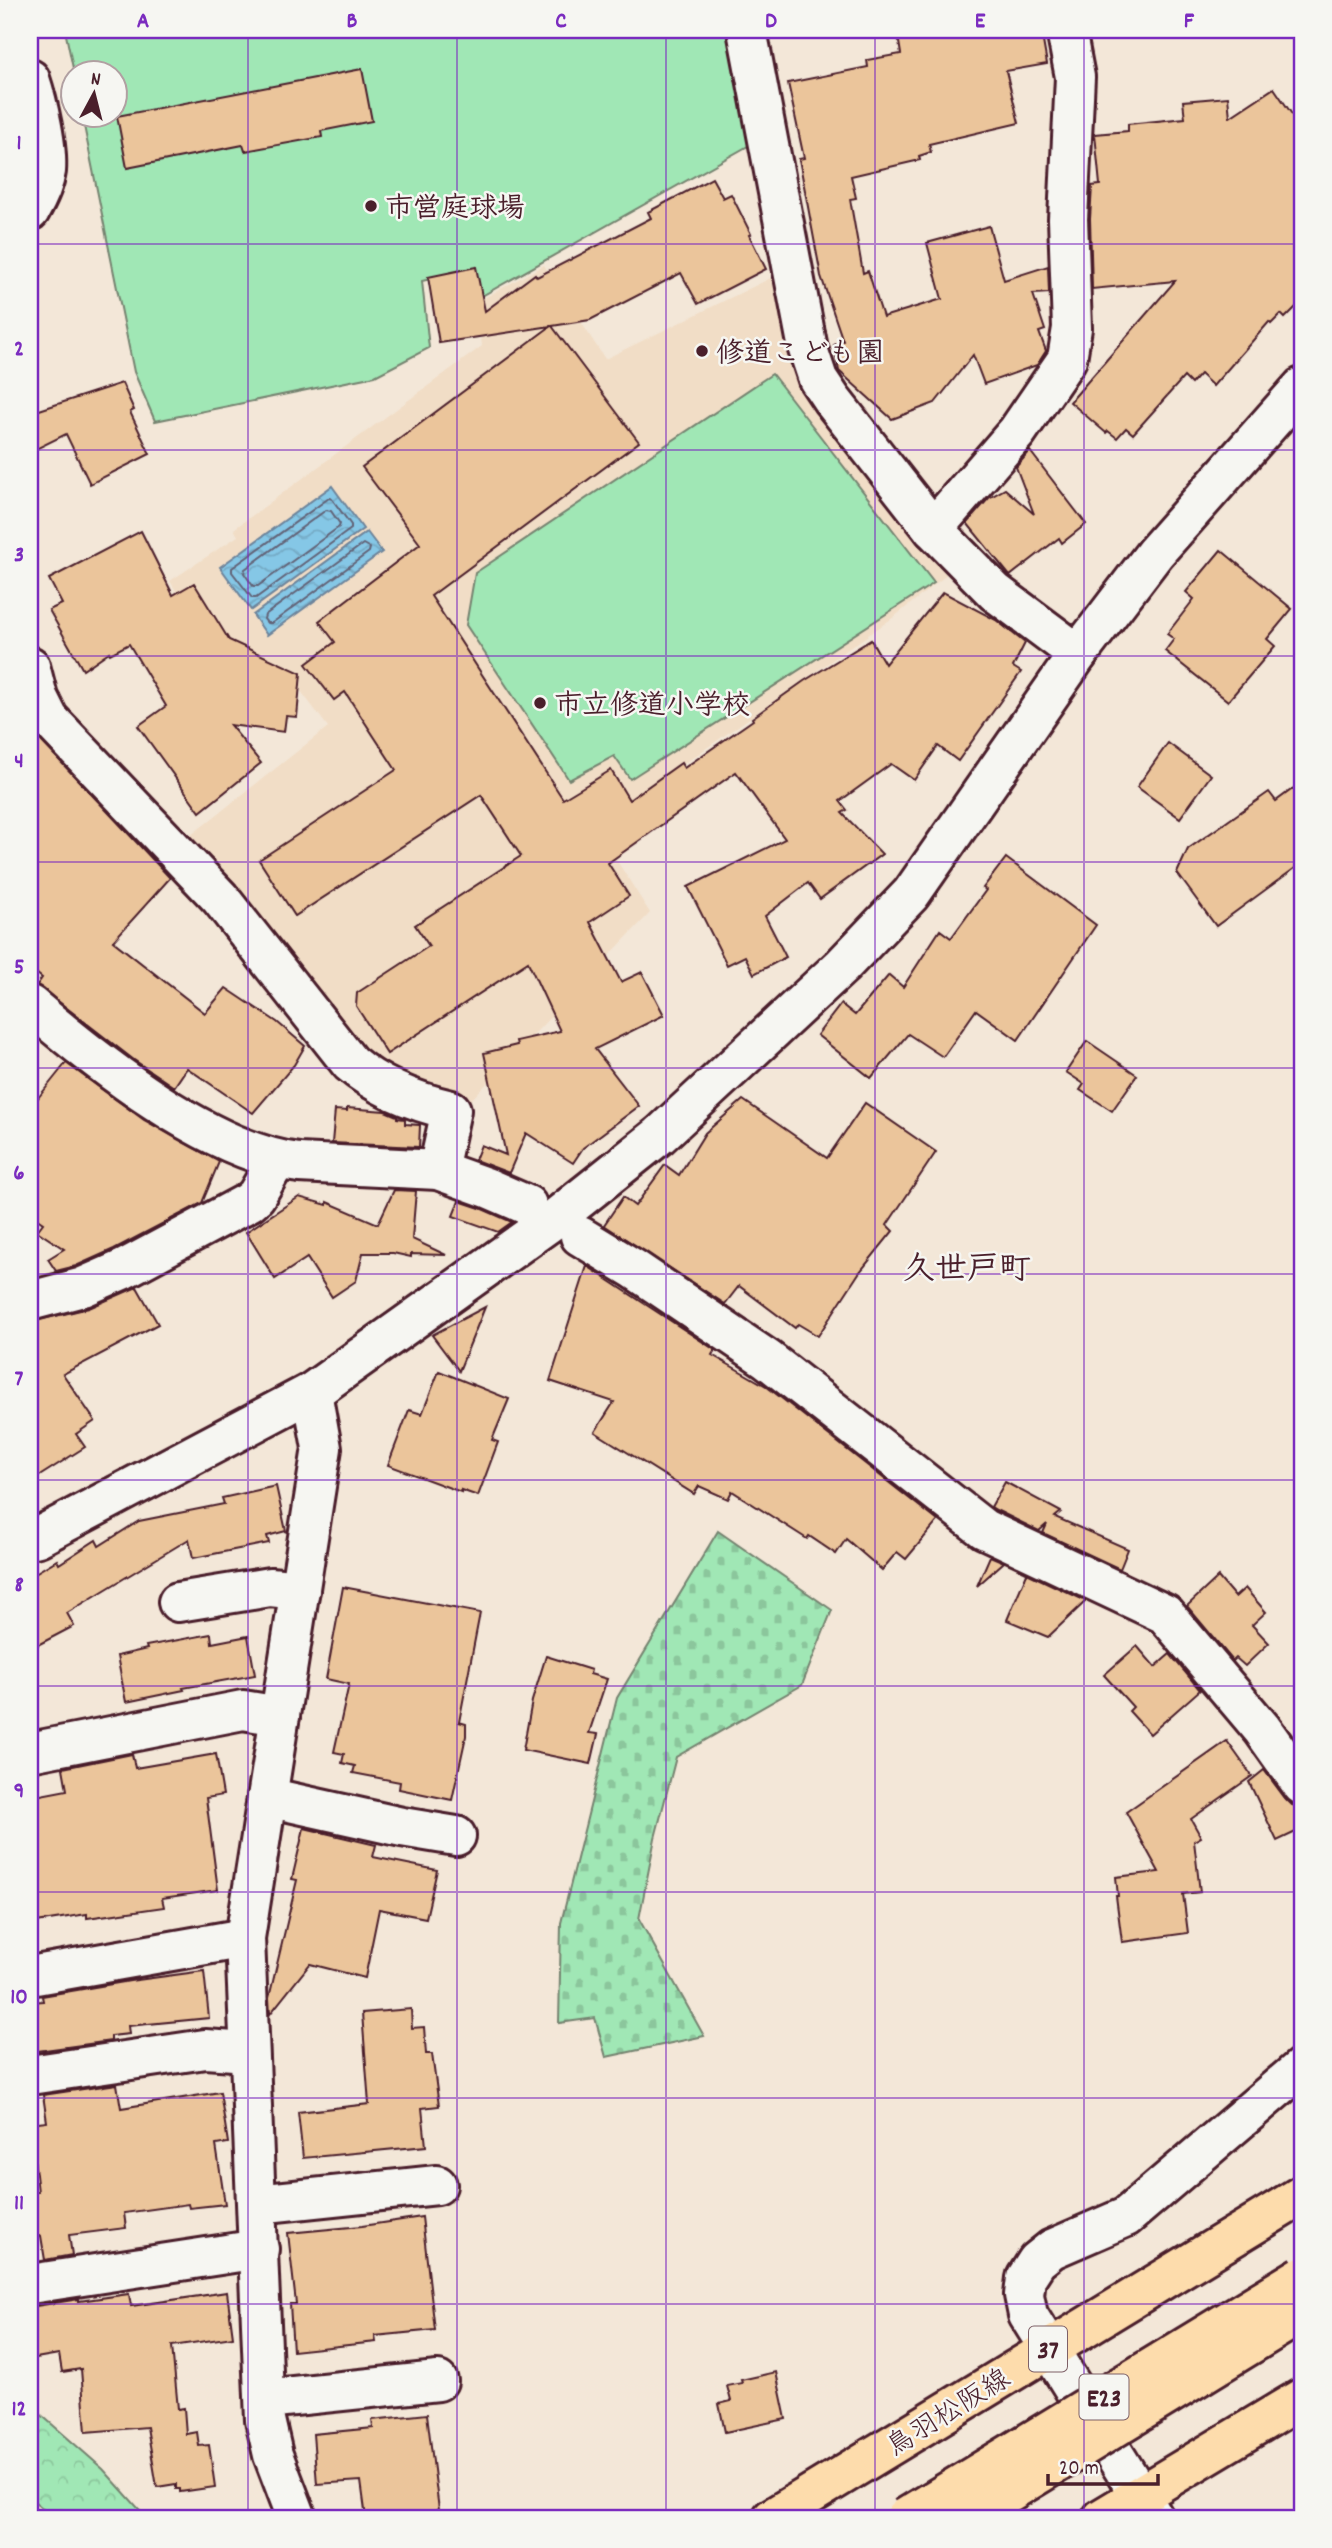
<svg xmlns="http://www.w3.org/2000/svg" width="1332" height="2548" font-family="Dekko,'Klee One',sans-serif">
<defs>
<pattern id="forest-crowns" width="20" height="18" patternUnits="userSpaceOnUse" patternTransform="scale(1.75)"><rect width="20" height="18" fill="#a0e7b5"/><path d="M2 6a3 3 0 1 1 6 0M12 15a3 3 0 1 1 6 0" fill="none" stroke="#8bc69c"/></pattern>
<pattern id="cemetery-stones" width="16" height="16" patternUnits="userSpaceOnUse" patternTransform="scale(1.75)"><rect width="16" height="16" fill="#a0e7b5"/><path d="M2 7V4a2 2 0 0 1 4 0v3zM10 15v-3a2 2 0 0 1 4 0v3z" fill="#8bc69c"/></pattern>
<pattern id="water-waves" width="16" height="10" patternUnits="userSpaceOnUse" patternTransform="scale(1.75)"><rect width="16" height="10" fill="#85c7e6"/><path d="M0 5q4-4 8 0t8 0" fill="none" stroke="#74aac5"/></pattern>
</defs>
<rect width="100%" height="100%" fill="#f3e7d8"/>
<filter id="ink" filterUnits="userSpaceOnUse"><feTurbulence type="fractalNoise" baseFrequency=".0143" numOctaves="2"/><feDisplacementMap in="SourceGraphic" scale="14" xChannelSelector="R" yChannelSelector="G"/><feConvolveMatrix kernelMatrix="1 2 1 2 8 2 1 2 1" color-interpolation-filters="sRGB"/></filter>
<g filter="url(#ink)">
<!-- built -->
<polygon fill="#f1ddc6" points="544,265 605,359 779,274 794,342 952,566 944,577 894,617 595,826 650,913 470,1101 430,1097 358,1059 181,843 328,727 291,678 222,664 170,581 238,536 234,529 482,346 477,302"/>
<!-- grass -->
<g fill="#a0e7b5" stroke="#758370" stroke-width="2">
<polygon points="65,30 733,30 755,142 480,297 472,269 422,281 429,348 375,376 155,421 134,372 82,116 116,116 116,74 74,73"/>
<polygon points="772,374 934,583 630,779 614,756 569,780 466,625 475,573"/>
</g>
<!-- forest -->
<polygon fill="url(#forest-crowns)" stroke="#758370" stroke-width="2" points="30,2405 103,2469 147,2518 55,2518 30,2498"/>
<!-- cemetery -->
<polygon fill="url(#cemetery-stones)" stroke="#758370" stroke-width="2" points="718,1531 832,1610 802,1685 676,1757 655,1838 639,1919 704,2036 606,2057 595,2018 559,2023 561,1923 617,1698"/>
<!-- water -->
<g fill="url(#water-waves)" stroke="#6d849b" stroke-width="2">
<polygon points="332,486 363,529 251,610 220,567"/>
<polygon points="367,532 382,552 267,635 253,615"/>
</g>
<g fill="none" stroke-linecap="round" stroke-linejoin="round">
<!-- shore -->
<g stroke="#626276" stroke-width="2">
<polygon points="329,498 332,499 351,525 351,529 256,598 252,598 232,572 232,568"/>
<polygon points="326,510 331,511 340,524 339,527 258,586 253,586 244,573 245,569"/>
<polygon points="363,544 370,548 369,552 272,623 267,623 264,619 265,615"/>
</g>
</g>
<!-- building -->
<g fill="#ebc59b" stroke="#4a1f2b" stroke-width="2">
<polygon points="915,30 1041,30 1047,64 1006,71 1019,123 929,144 931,152 919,156 920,160 851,176 856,198 850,199 863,273 868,271 883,317 942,299 927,243 989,226 1004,280 1048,266 1049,293 1033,294 1045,330 1039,332 1046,351 1037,365 984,384 973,355 935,403 892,419 839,371 834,345 843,341 821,276 799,159 804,158 788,83 868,67 867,60 901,54 898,36 916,33"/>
<polygon points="362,69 372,121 321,131 322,137 245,151 243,145 127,168 117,116"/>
<polygon points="1274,88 1302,129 1302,301 1285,318 1281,314 1271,324 1269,322 1213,386 1200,374 1191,384 1184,377 1133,434 1126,428 1117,438 1108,431 1106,433 1070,402 1175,281 1092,289 1090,219 1092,186 1100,185 1095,134 1128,131 1128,124 1185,118 1183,101 1228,97 1230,117"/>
<polygon points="712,178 723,198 731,194 751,234 749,235 766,269 698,304 681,273 590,320 552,326 639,442 431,596 563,799 611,770 629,800 681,763 684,768 753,720 752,718 804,681 871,640 885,664 943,592 996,620 1025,643 1013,667 1021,672 958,761 938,746 914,780 891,764 840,801 847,810 842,813 882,854 820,899 808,883 765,916 786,957 754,974 745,956 727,965 688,887 785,839 736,772 608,863 629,896 590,922 621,982 642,972 664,1015 595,1049 639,1106 583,1148 573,1163 526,1133 509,1173 475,1160 481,1145 506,1155 484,1053 517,1045 516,1041 560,1031 528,962 387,1054 356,1006 357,993 429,946 415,925 521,856 481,795 295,916 259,860 396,770 345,692 334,700 306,664 335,642 319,621 420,544 362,467 551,326 439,343 428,277 476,267 485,311 535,274 537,277 651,218 648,212"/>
<polygon points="122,383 134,410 130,412 150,454 90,484 66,434 30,452 30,413"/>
<polygon points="1030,451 1086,524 1062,543 1059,538 1010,576 967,523 989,498 1005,489 1034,514 1016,467"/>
<polygon points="141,531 173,595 194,583 229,640 301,673 297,717 286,716 284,732 230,725 261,763 200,812 138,726 166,706 129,644 110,654 109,652 83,670 49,610 62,604 49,579"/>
<polygon points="1221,550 1292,609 1267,639 1275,646 1228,701 1165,651 1174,639 1167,634 1194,599 1186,592"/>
<polygon points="30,729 170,878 113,941 205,1013 226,988 277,1022 305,1046 294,1065 253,1113 187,1068 174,1087 134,1060 37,985 42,978 30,968"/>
<polygon points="1168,743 1211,775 1180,818 1137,787"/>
<polygon points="1302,782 1302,863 1216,926 1177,873 1188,849 1269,792 1276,801"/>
<polygon points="1006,858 1096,925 1018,1040 976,1010 943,1057 908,1034 871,1078 817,1035 841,1004 855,1015 889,975 903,987 940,930 951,938 986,890 983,888"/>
<polygon points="1087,1041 1137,1075 1112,1111 1080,1090 1084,1084 1066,1072"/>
<polygon points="66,1063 144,1120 219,1162 202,1203 114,1249 76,1266 56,1271 48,1259 64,1249 37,1231 43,1223 30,1214 30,1108"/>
<polygon points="743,1100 827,1158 865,1103 936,1152 887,1225 893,1231 859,1273 818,1336 798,1324 795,1328 739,1286 725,1304 604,1225 623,1197 635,1206 665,1165 679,1175 705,1133"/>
<polygon points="347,1108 385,1111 397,1116 397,1118 405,1119 405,1124 420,1125 419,1147 332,1143 335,1110 347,1111"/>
<polygon points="394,1190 416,1191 412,1239 446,1255 411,1254 411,1257 393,1253 363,1253 356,1281 332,1297 307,1258 275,1279 246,1232 299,1197 327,1205 327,1202 378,1224"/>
<polygon points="459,1201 480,1208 512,1222 498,1232 453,1216"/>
<polygon points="587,1266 715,1350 712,1355 766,1386 938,1521 906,1559 897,1552 882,1570 846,1539 836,1554 809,1536 807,1539 732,1491 728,1499 699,1486 694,1494 595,1432 614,1402 550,1381"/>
<polygon points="137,1287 158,1324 63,1374 95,1421 76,1434 85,1447 30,1482 30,1322 89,1308"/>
<polygon points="485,1307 459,1371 432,1335"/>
<polygon points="439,1371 509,1399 492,1440 498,1442 478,1496 461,1490 461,1492 388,1465 409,1410 422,1414"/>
<polygon points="1005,1482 1061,1512 1055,1517 1128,1549 1120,1569 1043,1533 1047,1524 1039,1531 996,1510 991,1507"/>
<polygon points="276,1486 286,1531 267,1536 269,1543 193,1558 189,1539 67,1613 74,1626 30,1649 30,1576 57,1560 59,1564 96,1540 99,1546 139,1521 224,1504 222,1498"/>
<polygon points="990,1556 1004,1562 977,1586"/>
<polygon points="1027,1573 1086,1601 1048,1637 1007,1620"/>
<polygon points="1218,1577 1235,1597 1245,1588 1266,1612 1252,1625 1269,1643 1245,1666 1236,1658 1233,1661 1187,1606"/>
<polygon points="343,1587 480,1613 459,1722 466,1724 466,1736 452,1800 399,1789 400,1782 353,1773 355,1766 342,1763 344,1754 334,1752 349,1684 326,1679"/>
<polygon points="211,1634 212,1643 248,1636 255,1675 183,1688 184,1690 126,1702 117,1656 147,1649 146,1646"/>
<polygon points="1137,1646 1155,1667 1170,1654 1200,1690 1150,1734 1129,1711 1133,1707 1104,1675"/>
<polygon points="546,1656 591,1670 590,1674 607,1679 589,1733 598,1734 591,1764 523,1750 532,1701"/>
<polygon points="1227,1741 1252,1776 1191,1819 1201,1837 1194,1841 1200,1892 1183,1894 1188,1933 1122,1942 1116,1896 1118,1896 1116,1877 1159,1872 1126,1812"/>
<polygon points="132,1754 135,1768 216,1754 223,1795 206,1798 218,1890 162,1898 164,1907 87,1918 87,1914 30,1923 30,1797 67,1790 63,1768"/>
<polygon points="1264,1770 1285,1798 1292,1805 1302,1807 1302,1829 1277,1841 1249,1782"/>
<polygon points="304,1828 376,1845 373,1857 437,1870 426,1918 379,1909 365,1978 310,1964 270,2014 269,1998 297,1880 292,1879"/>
<polygon points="204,1971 209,2018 128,2026 129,2034 111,2036 111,2041 30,2052 30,2002 43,2001 42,1996 130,1981"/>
<polygon points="411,2009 412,2028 424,2027 426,2054 432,2054 439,2106 422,2108 426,2146 303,2158 298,2112 369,2104 362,2013"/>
<polygon points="117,2084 121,2108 220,2092 228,2143 216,2145 225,2204 189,2208 188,2204 124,2213 126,2228 69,2235 72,2255 45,2260 41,2236 30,2238 30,2193 38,2192 30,2124 47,2122 43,2095"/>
<polygon points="422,2217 435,2330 375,2336 376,2342 293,2351 290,2304 296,2304 288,2233 362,2226"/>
<polygon points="227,2292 233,2337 172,2346 178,2409 184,2408 186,2434 197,2432 199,2446 209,2445 215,2487 180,2492 180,2489 176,2489 176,2484 157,2487 147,2427 86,2432 81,2369 62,2372 59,2354 30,2359 30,2307 79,2299 79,2301 129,2294 131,2306"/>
<polygon points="776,2372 786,2419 725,2432 719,2404 731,2401 727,2386 742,2383 741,2380"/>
<polygon points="427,2414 439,2510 434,2511 435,2518 366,2518 361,2481 317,2484 313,2434 373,2428 372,2420"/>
</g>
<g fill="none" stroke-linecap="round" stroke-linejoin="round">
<defs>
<g id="minor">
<polyline points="747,30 808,349 818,379 832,400 933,529 995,592 1078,654"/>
<path d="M30,79C38,103 48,147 46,171C44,185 37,199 30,211"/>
<polyline points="933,529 1017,432 1067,359 1072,328 1068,219 1075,77 1066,30"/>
<path d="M30,666L38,697L49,719L220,898L350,1063C378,1087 416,1102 451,1110L438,1170"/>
<path d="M30,1005C98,1063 209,1152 299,1163L438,1170L488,1188L527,1205"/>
<polyline points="580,1236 634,1269 767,1359 984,1529 1165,1614 1262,1729 1302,1785"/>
<polyline points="30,1301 83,1287 124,1269 249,1202 256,1196 277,1160"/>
<polyline points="30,1539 38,1537 312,1392 557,1217 660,1135 842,966 911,894 1078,654 1155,553 1302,387"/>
<polyline points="178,1602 270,1587 300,1590"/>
<polyline points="30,1752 243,1710 280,1716"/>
<polyline points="267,1797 402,1827 456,1836"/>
<polyline points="30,1976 245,1938"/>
<polyline points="30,2075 205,2049 249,2052"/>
<polyline points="257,2204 437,2185"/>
<polyline points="30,2284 259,2249"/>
<polyline points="265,2399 438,2381"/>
<polyline points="297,2518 273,2455 265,2420 245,1938 322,1448 312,1392"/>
<polyline points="1154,2518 1028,2315 1024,2295 1026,2278 1037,2261 1052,2249 1126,2217 1302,2067"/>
</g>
<g id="major">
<polyline points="772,2518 1302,2195"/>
<polyline points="1102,2518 1302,2398"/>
</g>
</defs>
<!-- minor casing -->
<use href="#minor" stroke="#4a1f2b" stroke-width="44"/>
<!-- major casing -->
<use href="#major" stroke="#4a1f2b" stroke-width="44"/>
<!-- minor -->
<use href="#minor" stroke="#f6f6f2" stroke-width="38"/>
<!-- major -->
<use href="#major" stroke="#fddcac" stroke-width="38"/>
<!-- rail -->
<polyline stroke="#4a1f2b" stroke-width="5" stroke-dasharray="10 5" stroke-linecap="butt" points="30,2512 38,2518"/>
<defs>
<g id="highway-bridge">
<polyline points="905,2518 1302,2276"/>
<polyline points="967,2518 1302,2313"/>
</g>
</defs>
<!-- highway-bridge casing -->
<use href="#highway-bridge" stroke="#4a1f2b" stroke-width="44" stroke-linecap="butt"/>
<!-- highway-bridge -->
<use href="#highway-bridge" stroke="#fddcac" stroke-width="38"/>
</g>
</g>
<!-- grid -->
<path fill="none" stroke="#7b2cbf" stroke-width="2" stroke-opacity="0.55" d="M248,30V2518M457,30V2518M666,30V2518M875,30V2518M1084,30V2518M30,244H1302M30,450H1302M30,656H1302M30,862H1302M30,1068H1302M30,1274H1302M30,1480H1302M30,1686H1302M30,1892H1302M30,2098H1302M30,2304H1302"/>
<!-- markers -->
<g fill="#4a1f2b" stroke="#f6f6f2" stroke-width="2.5">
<circle cx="371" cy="206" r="7"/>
<circle cx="702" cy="351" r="7"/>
<circle cx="540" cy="703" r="7"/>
</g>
<g text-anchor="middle" stroke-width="5" stroke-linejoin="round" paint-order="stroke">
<!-- shield labels -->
<g fill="#f6f6f2" stroke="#7e6067" stroke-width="2">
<rect x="1029" y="2326.5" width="38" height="45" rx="5"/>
<rect x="1079.5" y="2374.5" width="49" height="45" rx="5"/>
</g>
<g font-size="26" font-weight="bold" fill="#4a1f2b">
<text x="1048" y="2358">37</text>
<text x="1104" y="2406">E23</text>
</g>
<!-- poi labels -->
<g font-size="28" font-weight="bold" fill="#4a1f2b" stroke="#f6f6f2" text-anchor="start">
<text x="385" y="216">市営庭球場</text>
<text x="716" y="361">修道こども園</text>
<text x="554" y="713">市立修道小学校</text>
</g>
<!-- street labels -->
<g font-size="28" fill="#4a1f2b" stroke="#f6f6f2">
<text transform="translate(947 2411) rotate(-32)" y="10">鳥羽松阪線</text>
</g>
<!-- quarter labels -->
<g font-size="32" font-weight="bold" fill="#4a1f2b" stroke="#f6f6f2">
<text x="967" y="1278">久世戸町</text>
</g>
</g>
<!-- margin -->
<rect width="1332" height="2548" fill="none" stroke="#f6f6f2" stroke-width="77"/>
<!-- north arrow -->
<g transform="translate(94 94) rotate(7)"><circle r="33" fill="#f6f6f2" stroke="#b1a0a2" stroke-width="2"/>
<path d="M0-5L12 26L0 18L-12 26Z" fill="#4a1f2b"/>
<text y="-10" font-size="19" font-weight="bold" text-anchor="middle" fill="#4a1f2b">N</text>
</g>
<!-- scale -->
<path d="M1048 2474v10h110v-10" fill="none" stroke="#4a1f2b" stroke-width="3.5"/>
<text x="1059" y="2474" font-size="21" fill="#4a1f2b" stroke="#f6f6f2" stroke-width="5" paint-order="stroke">20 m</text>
<rect x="38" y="38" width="1256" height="2472" fill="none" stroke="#7b2cbf" stroke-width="2.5"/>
<g font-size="23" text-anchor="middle" font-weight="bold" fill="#7b2cbf">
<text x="143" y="27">A</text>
<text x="352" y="27">B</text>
<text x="561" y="27">C</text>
<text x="771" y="27">D</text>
<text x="980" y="27">E</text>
<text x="1189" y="27">F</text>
<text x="19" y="149">1</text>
<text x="19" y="355">2</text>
<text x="19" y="561">3</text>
<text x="19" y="767">4</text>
<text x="19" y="973">5</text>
<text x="19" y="1179">6</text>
<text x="19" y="1385">7</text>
<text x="19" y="1591">8</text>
<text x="19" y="1797">9</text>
<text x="19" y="2003">10</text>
<text x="19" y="2209">11</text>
<text x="19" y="2415">12</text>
</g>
</svg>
